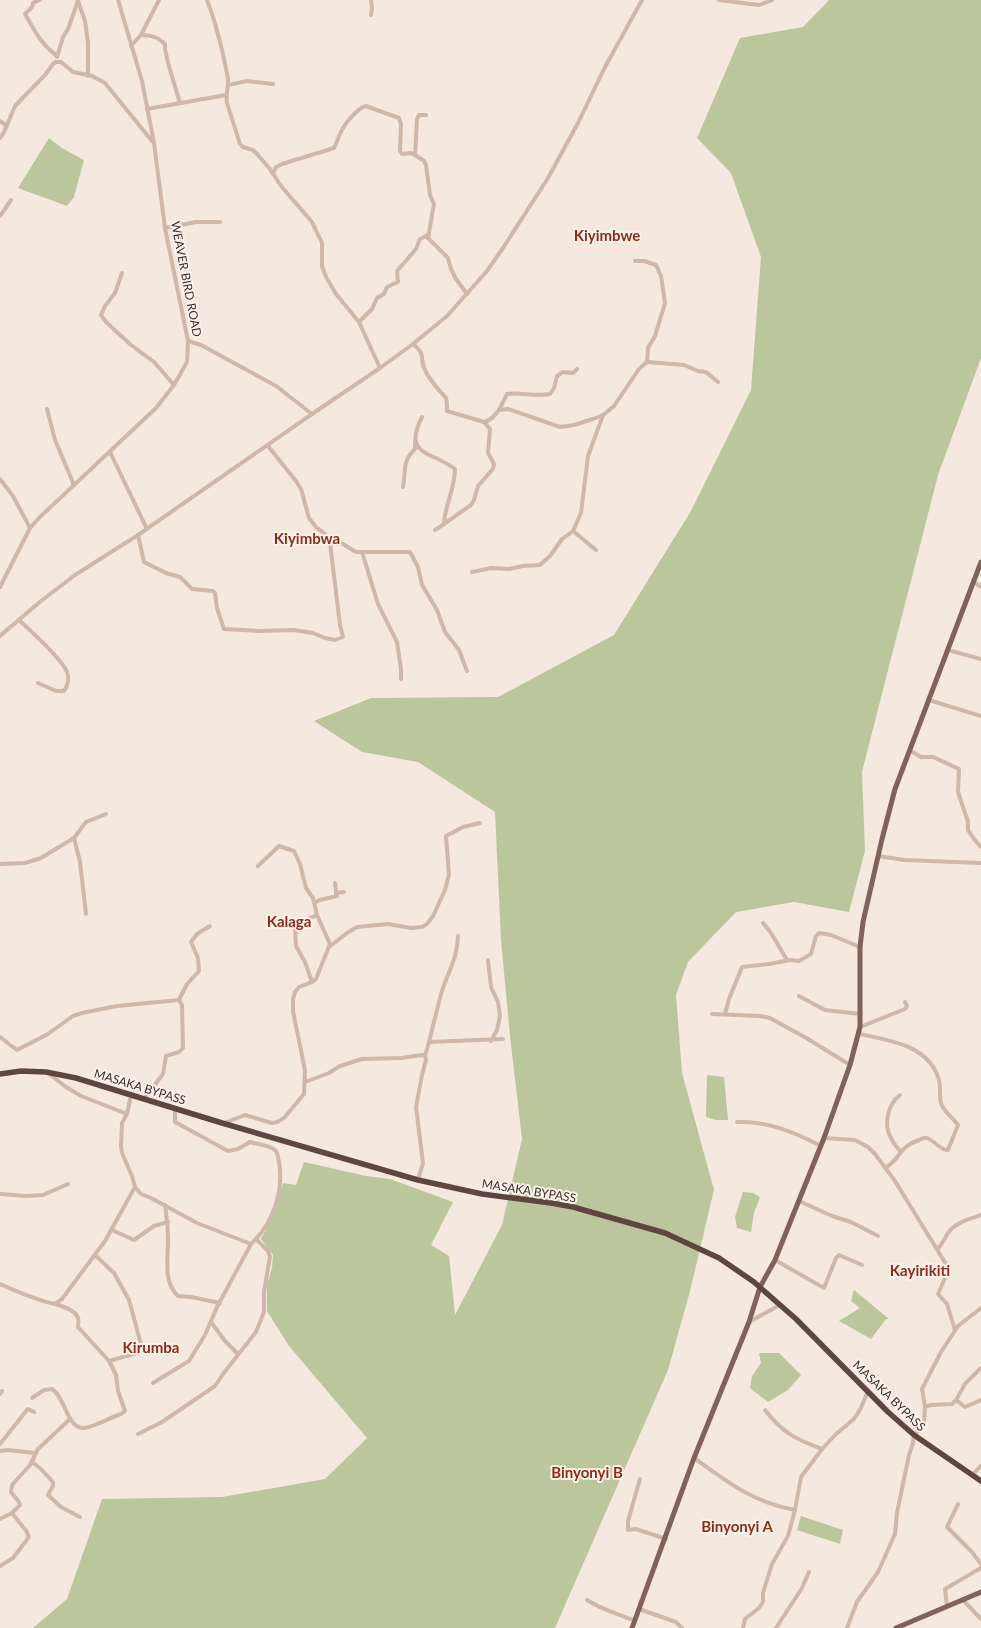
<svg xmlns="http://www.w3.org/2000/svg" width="981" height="1628" font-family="Lato,sans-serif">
<rect width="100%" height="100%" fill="#f5e8df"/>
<!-- green -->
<g fill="#bcc69d">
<polygon points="829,0 981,0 981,358 938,475 862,772 865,851 849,912 794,902 736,912 688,962 676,995 682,1073 714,1190 690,1291 668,1370 555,1628 33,1628 67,1599 102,1499 222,1497 325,1479 367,1438 289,1346 267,1311 267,1285 272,1268 273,1255 261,1239 275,1212 283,1183 296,1185 304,1162 366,1176 390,1179 453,1202 431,1245 449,1256 455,1315 502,1225 522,1139 510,1036 501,940 495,812 418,762 362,752 314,721 371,698 498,697 614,635 691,511 751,390 761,257 731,173 697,138 740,38 803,27"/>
<polygon points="49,138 62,148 84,160 74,197 67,206 18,188"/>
<polygon points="707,1075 724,1077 728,1120 716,1120 706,1117"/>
<polygon points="743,1192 753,1193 760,1197 754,1213 751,1232 737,1228 735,1217"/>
<polygon points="854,1290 889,1319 886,1319 871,1339 839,1321 860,1308 851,1301"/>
<polygon points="759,1353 779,1353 801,1375 788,1390 768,1402 750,1388 752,1376 761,1363"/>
<polygon points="801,1516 843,1530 840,1544 797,1530"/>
</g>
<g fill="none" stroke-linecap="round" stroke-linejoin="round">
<!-- minor -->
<g stroke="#cfb7a9" stroke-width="4">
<path d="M40,0L33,3L32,7L25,14C35,31 40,43 57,56"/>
<path d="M207,0C217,26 223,52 228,79C229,87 225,95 227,103L240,144L243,147L253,150L257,154L270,169L281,186L312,222L322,243V266L326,277L336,294L359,322L380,368"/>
<polyline points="719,0 759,5 772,0"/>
<polyline points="78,1 85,21 88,43 88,76"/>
<polyline points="371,15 372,8 371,0"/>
<path d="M141,35C152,35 157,37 165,44V49L168,63L180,103"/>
<polyline points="131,46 141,35 159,0"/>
<polyline points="57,57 63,37 68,29 78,1"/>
<polyline points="228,85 247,81 273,84"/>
<polyline points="147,109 226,95"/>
<polyline points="426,115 419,115 417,119 415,155 424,161 426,165 430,195 434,204 428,238 448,258 451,269 456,279 467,294"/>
<polyline points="0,121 6,125"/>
<polyline points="0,138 4,132 15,106 45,75 53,64 56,62 61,62 73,72 92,76 105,83 152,141"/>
<path d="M273,174L276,167L282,164L334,148C337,143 338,137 341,132C345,123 358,108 366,106L399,118L401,124L400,151L402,154L411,153L415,155"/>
<polyline points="0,216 11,200"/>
<polyline points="165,228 196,222 220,222"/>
<polyline points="122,273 115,293 105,306 101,315 106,322 131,345 154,362 174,385"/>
<polyline points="359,322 372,309 377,298 384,294 387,287 398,282 397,271 416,249 420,239 428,235"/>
<polyline points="188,341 201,345 276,386 312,414"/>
<path d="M413,344C428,356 418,359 426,372C431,382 439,390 446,398L447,403V411L484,422L490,429L488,453L494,464L493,469L478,486L474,500L471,505L444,524"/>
<polyline points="647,362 684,365 698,371 706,372 718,382"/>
<polyline points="47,409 55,440 74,485"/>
<path d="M499,410L507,394C521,392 536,397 550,394L554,388L557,376L563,372L573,373L577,369"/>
<path d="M422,417C402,456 432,451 455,469C455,488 445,505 444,524L435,530"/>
<path d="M484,422C491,421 495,415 499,410L508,409L560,427L574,425L593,419L603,415L614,406L639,369L647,362L648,348L655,336L665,303L661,276L656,265L644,261H635"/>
<polyline points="268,446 296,481 301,489 309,518 316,527 325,534 330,543 343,544 356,552 410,552 418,567 422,585 437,610 445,632 459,650 467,671"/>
<polyline points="110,452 147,529"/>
<polyline points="0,479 13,496 30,528"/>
<path d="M403,487C406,471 402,461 415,449V442"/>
<polyline points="573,531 581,513 588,456 603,415"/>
<polyline points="138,535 144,562 166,573 180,577 192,589 213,591 215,593 217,608 224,629 259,631 294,630 313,633 325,638 335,640 343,637 340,625 330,543"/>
<polyline points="362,552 378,604 397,642 401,669 401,679"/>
<polyline points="472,572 491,568 509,569 523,566 540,565 550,556 562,539 573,531 596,550"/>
<polyline points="974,582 981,587"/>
<polyline points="0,587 30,528 40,517 156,408 174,385 187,362 188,341 165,228 154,143 142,81 118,0"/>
<path d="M19,620C31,631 62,659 67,672C70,679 68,685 64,691H56L38,683"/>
<polyline points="0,636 41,601 75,575 138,535 312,414 380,368 413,344 447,316 487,271 503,248 548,178 578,123 605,67 642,0"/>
<polyline points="948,650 981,659"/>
<polyline points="929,700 981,716"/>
<polyline points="909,750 921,757 933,757 959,769 958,792 968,822 968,830 974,839 981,847"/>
<polyline points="74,838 80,862 86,914"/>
<polyline points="878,856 904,860 981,863"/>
<polyline points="0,864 25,863 41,858 74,838 86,822 106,814"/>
<polyline points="336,893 344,892"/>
<polyline points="314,903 320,900 337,896 335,883"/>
<polyline points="763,923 771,933 787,960"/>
<polyline points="329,947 347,933 357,927 388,924 411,928 422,927 427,924 433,916 445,890 449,875 446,836 463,827 480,823"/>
<polyline points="488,960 491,987 498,1002 500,1016 497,1030 491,1041"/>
<polyline points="312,982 305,962 296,946 295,929 303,921 317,915"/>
<polyline points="799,996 825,1010 861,1014"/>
<polyline points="179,1000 187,984 199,971 198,958 191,942 197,934 210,926"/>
<polyline points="712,1014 760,1016 770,1018 808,1039 850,1065"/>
<polyline points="725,1014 729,999 742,967 769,964 790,960 799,961 811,954 816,936 819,933 831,935 860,947"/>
<polyline points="860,1027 905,1009 907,1006 905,1002"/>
<path d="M859,1034C889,1040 929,1045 939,1080C941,1088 939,1097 941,1103C943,1111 953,1118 958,1125L948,1150C940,1150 935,1141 927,1138C924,1137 922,1139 919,1140C898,1147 901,1159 885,1168"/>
<polyline points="0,1037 17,1050 48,1034 73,1016 82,1013 117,1006 179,1000 182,1005 183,1048 179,1052 166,1056 163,1074 144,1099"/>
<polyline points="429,1042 503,1039"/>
<path d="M425,1056C432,1034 436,1010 443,988C450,967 457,960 458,936"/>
<polyline points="48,1073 66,1087 81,1096 127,1114"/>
<polyline points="305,1082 329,1073 340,1066 362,1059 401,1058 422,1055 425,1056 426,1060 422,1075 416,1107 423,1163 418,1180"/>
<path d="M131,1095L127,1114L122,1123L121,1146L122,1153L132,1176L135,1187L141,1194L151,1198L197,1223L251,1244C273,1224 284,1191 279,1162C278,1159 278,1154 276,1151C271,1145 257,1144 250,1142L238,1149L228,1151L175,1122V1108"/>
<path d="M900,1095C888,1104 883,1124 891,1138C893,1143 897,1147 900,1151"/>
<path d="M737,1122C768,1121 794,1132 821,1146"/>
<polyline points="224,1123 245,1115 272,1123 277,1122 284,1118 304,1094 305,1070 293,1011 293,999 295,992 299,987 312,982 316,979 330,944 317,915 313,898 306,888 300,864 294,851 279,846 258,866"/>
<polyline points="824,1138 855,1140 868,1147 875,1154 895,1181 949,1269 938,1294 947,1304 955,1330"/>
<polyline points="0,1194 26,1196 43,1195 68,1184"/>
<polyline points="799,1201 832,1216 851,1222 878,1236"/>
<path d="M165,1205C167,1217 168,1228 168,1240C168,1258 163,1283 178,1296L191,1297L220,1303"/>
<polyline points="112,1230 134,1240 154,1226 168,1222"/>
<path d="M937,1249C943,1244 944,1238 949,1232C956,1222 970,1219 981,1215"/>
<polyline points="95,1255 114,1273 129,1300 142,1348 140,1352 109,1361"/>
<polyline points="775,1260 824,1288 836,1258 839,1255 862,1265"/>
<path d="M0,1284C18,1292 36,1300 55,1304L62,1299L105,1241L135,1187"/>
<polyline points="211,1322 225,1341 238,1354"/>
<polyline points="749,1322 780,1305"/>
<polyline points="153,1383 189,1361 205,1335 217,1307 251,1244"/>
<polyline points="0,1394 2,1391"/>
<path d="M32,1398L44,1390L52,1389C65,1397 67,1428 83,1428C92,1428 111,1417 121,1414L125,1411L118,1391L116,1375L109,1361L78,1327C78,1326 79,1319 78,1318C76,1311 62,1306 55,1304"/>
<polyline points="956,1400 965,1407 981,1400"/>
<polyline points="925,1407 931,1405 952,1404 956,1400 965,1384 981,1368"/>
<path d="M765,1410C783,1433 795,1439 822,1449"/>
<polyline points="138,1434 162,1422 215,1386 223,1374 256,1332 264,1312 264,1292 270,1257 268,1251 256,1239"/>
<polyline points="0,1444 27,1410 28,1409 34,1412"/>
<polyline points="0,1451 8,1450 35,1453"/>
<path d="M694,1458C729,1483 752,1502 795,1510"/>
<polyline points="32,1462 40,1468 53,1482 53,1486 48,1495 61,1507 80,1517"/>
<polyline points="972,1475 981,1466"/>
<polyline points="640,1479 628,1521 628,1530 636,1529 666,1539"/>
<polyline points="958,1504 947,1527 972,1552 981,1564"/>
<polyline points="0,1519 12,1513 20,1505 19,1502 11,1492 12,1485 30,1465 38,1449 69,1420"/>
<polyline points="0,1566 13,1558 29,1537 27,1532 12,1513"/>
<polyline points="962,1599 981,1619"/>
<path d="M587,1600C602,1610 619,1614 635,1621"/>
<polyline points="947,1606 945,1589 981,1568"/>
<polyline points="639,1609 676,1622 682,1628"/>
<polyline points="743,1628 745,1619 759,1608 763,1602 763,1593 772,1564 788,1536 795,1510 801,1477 822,1449 836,1434 854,1419 861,1408 868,1391"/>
<polyline points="776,1628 802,1588 809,1572"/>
<polyline points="847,1628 857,1602 878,1572 895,1534 897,1513 909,1455 913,1443 914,1435 922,1428 924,1422 925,1407 922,1389 941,1352 958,1326 981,1308"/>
</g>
<!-- major -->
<g stroke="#7f6259" stroke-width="5">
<polyline points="632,1628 694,1458 749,1322 760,1287 775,1260 824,1138 850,1065 860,1027 860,947 863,922 882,839 895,789 981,562"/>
<polyline points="896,1628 981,1592"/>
</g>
<!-- highway -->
<polyline stroke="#5d4640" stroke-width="5.5" points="0,1074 21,1071 46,1072 76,1078 222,1123 418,1180 482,1194 551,1203 573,1207 665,1233 719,1258 754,1282 796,1319 888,1412 914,1435 981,1481"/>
</g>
<g text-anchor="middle" stroke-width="4" stroke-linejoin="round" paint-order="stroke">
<!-- street labels -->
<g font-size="12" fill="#3b2d29" stroke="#fcf3ec">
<text transform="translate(186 279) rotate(79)" y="4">WEAVER BIRD ROAD</text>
<text transform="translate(140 1087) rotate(17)" y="4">MASAKA BYPASS</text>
<text transform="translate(529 1191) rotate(9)" y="4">MASAKA BYPASS</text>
<text transform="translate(889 1396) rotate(44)" y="4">MASAKA BYPASS</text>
</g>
<!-- quarter labels -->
<g font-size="15" font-weight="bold" fill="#922b1a" stroke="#fcf3ec">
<text x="607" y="241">Kiyimbwe</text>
<text x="307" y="544">Kiyimbwa</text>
<text x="289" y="927">Kalaga</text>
<text x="920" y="1276">Kayirikiti</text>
<text x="151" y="1353">Kirumba</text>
<text x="587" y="1478">Binyonyi B</text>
<text x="737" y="1532">Binyonyi A</text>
</g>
</g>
</svg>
